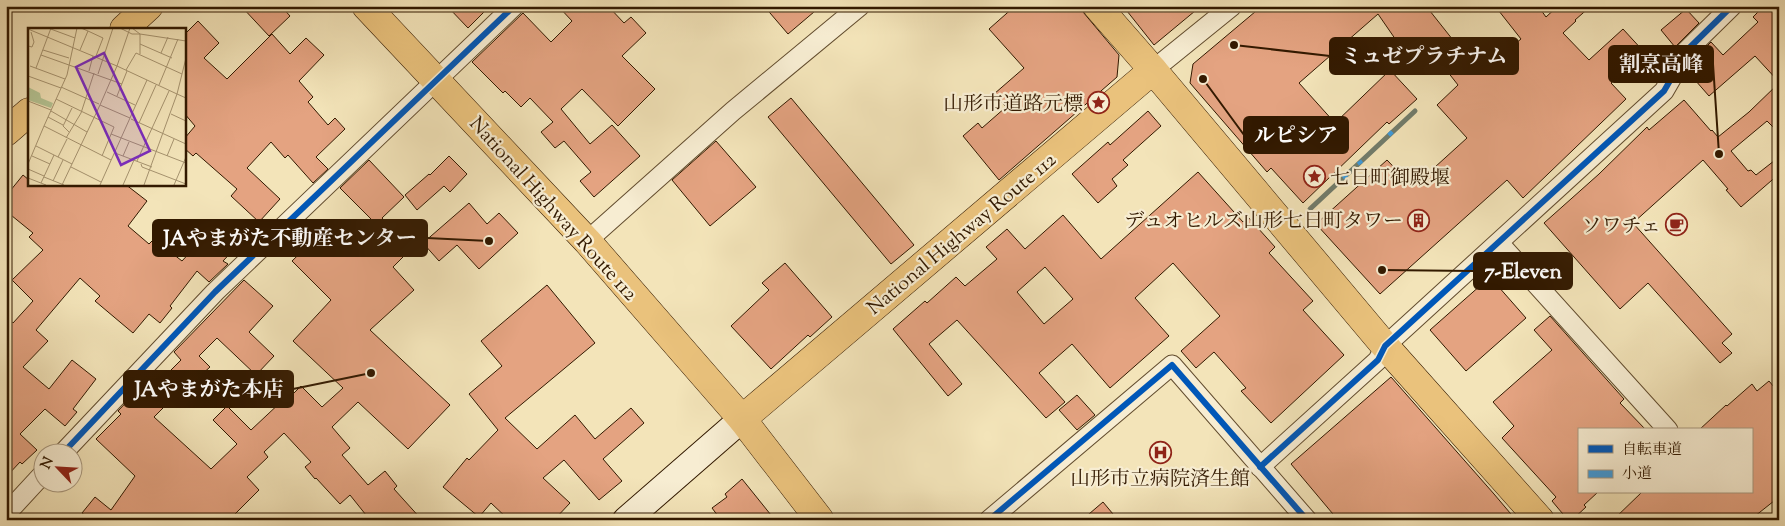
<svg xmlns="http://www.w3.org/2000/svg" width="1785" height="526" font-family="'Sorts Mill Goudy','Noto Serif JP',serif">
<rect width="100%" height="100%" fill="#f3e4b9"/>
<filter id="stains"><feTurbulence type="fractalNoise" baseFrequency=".004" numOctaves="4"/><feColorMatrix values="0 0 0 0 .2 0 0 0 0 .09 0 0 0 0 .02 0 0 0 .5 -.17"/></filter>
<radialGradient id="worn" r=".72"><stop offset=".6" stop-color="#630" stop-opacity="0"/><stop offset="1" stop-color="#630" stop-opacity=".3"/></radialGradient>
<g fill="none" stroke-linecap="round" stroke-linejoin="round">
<!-- stream -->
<polyline stroke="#717c6b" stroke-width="5" points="1310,209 1415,111"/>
</g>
<!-- building -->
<g fill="#e4a381" stroke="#321900" fill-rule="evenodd">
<polygon points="241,6 281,6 290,16 269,36"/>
<polygon points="447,6 490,6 468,28"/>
<polygon points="558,6 608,6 624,23 631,17 646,33 622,56 655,89 618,126 582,89 561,109 590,144 612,125 640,156 594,197 580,181 591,172 564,141 555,148 541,132 553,122 530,98 521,107 505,91 503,93 472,62 523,13 551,42 572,21"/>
<polygon points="764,6 821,6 788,34"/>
<polygon points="1015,6 1078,6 1119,55 1117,77 999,180 963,136 978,123 982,128 1006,107 994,94 1024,68 989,29"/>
<polygon points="1123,6 1201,6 1154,45"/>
<polygon points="1262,6 1426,6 1476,69 1494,53 1498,58 1521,39 1495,6 1538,6 1546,17 1558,6 1591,6 1575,20 1576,21 1563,33 1589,60 1623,29 1645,53 1611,83 1626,99 1523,198 1507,180 1380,294 1316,224 1387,160 1413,187 1467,138 1437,105 1458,85 1425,43 1407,56 1378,14 1299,83 1335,123 1390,70 1417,99 1389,124 1387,122 1303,203 1271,168 1267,172 1190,83 1193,64"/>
<polygon points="1764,6 1779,6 1779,82 1755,56 1709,96 1695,80 1696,57 1711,42 1723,55 1758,22 1753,17"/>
<polygon points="1686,9 1699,23 1675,47 1661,30"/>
<polygon points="198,21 219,43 204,58 227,79 272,34 290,54 306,38 324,55 299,81 313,97 308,102 328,125 335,118 345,129 316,157 328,169 313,183 288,155 285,158 271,142 247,168 280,199 259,222 231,196 237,189 196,153 193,156 184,148 184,139 195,126 184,113 184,35"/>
<polygon points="1779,83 1779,133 1767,121 1731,151 1748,171 1751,170 1756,175 1779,157 1779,174 1741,207 1726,190 1728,189 1703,160 1633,223 1732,334 1722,343 1732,353 1720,363 1648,283 1620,309 1544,223 1599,174 1647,127 1649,130 1684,100 1711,131 1712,130 1718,137 1749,112"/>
<polygon points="791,98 914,245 891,264 768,117"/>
<polygon points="1148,111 1161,126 1123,160 1128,165 1112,179 1117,186 1098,203 1072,174 1108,142 1110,145"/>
<polygon points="716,141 756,187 710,226 672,180"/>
<polygon points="449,156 467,174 450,192 444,186 417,210 405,195 429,174 430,175"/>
<polygon points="369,160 404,197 382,218 411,249 393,267 414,290 370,330 450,405 408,449 358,402 332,427 350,448 342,455 368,485 385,471 397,486 394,489 422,520 370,520 350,495 340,504 316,478 315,479 305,467 311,462 284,433 264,452 268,457 247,477 259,490 229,520 91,520 82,513 95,497 111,510 135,476 96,439 121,414 118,411 137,391 144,397 181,360 174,352 244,280 273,306 249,332 274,356 256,375 217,338 199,356 210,367 199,377 196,375 154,417 211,469 237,444 213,420 227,406 251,430 283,400 285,402 301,386 322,407 343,388 293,341 331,300 292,261 318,236 335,253 346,242 348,244 372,220 340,188"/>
<path d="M1198,172L1243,222L1248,217L1275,247L1269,253L1313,301L1303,310L1344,355L1271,423L1241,391L1246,388L1214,352L1196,368L1181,351L1220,316L1173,263L1135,298L1169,336L1110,388L1072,344L1039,373L1065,402L1046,418L957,320L929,344L962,384L948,396L893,329L925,301L927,303L956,277L965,286L997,259L986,247L1007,229L1025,249L1063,215L1101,259ZM1045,267L1073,299L1044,324L1017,292Z"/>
<polygon points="23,175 29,180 29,184 125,184 147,201 128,226 149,244 154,239 182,261 216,224 238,245 223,261 228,264 209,282 197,271 170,306 172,308 160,323 149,314 133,333 95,301 100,296 80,278 36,330 48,341 23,367 49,389 72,360 96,379 73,409 77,412 65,426 45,409 20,434 37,450 22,464 20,462 6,477 6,317 13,323 33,301 12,280 43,250 29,237 33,233 6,211 6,196"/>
<polygon points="469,203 487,224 499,213 518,233 479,269 457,245 439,261 423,243"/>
<polygon points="785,263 832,317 810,337 808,335 771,369 731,326 769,290 762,283"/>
<polygon points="1490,277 1526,318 1466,371 1430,330"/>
<polygon points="547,285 595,343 505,418 537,449 575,415 595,439 631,408 644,423 603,459 622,481 599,500 564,460 543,478 570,503 554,520 509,520 491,503 479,517 443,487 467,458 469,460 498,430 469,394 502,366 481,341"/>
<polygon points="1550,316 1624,399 1620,403 1646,430 1579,430 1579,492 1598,492 1584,505 1586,507 1572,520 1568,520 1552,501 1556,497 1502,438 1514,426 1493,402 1552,350 1534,330"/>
<polygon points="1391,377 1494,494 1516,520 1338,520 1291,464"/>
<polygon points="1769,381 1779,393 1779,497 1750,520 1613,520 1642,492 1751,492 1751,430 1699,430 1726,405 1727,406 1752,384 1757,391"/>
<polygon points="1077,395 1095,415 1077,430 1059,410"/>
<polygon points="742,479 775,520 721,520 712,508 727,497 725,494"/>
<polygon points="1103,502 1118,520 1082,520"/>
</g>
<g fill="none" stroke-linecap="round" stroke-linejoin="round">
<defs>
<g id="street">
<polyline points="1153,70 1232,6"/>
<polyline points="587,241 733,111 860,6"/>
<polyline points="1499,243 1668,430"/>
<polyline points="62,454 215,292 514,6"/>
<polyline points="1260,467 1378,360 1385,346 1664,91 1675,72 1680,57 1732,6"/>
<polyline points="6,514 42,475"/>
<polyline points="989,520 1172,365 1307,520"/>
</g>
<polyline id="secondary" points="626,520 742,419"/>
<g id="primary">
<polyline points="1097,6 1153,70"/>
<polyline points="742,419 820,520"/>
</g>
<g id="highway">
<polyline points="366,6 587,241 742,419 1153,70 1385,346 1540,520"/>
<polyline points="124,29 149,6"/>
<polyline points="6,132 29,112"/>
</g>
</defs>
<!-- street casing -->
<use href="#street" stroke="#624c2e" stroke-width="21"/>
<!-- secondary casing -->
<use href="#secondary" stroke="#321900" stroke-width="28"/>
<!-- primary casing -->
<use href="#primary" stroke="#321900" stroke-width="29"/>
<!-- highway casing -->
<use href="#highway" stroke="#321900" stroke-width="29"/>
<!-- street -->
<use href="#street" stroke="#f7edd2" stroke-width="19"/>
<!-- secondary -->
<use href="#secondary" stroke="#f7edd2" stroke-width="26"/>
<!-- primary -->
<use href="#primary" stroke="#eac27c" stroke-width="28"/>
<!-- highway -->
<use href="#highway" stroke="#eac27c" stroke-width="28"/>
<!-- quiet -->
<g stroke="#3e9bdc" stroke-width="5" stroke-dasharray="10 5" stroke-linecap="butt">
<polyline points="1389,132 1392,135"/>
<polyline points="1359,161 1361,164"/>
<polyline points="1344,175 1346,178"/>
</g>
<defs>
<g id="cycleway">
<polyline points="62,454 215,292 514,6"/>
<polyline points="1260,467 1378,360 1385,346 1664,91 1675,72 1680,57 1732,6"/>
<polyline points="989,520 1172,365 1307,520"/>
</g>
</defs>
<!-- cycleway casing -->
<use href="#cycleway" stroke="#f7edd2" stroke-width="9"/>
<!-- cycleway -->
<use href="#cycleway" stroke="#0057b8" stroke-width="6"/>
</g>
<!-- icons -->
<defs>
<symbol id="sight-ring" viewBox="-11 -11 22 22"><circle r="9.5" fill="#f7edd2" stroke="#8f2418" stroke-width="1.5"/><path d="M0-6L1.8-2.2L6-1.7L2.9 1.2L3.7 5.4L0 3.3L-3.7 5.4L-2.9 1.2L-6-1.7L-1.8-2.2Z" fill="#8f2418"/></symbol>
<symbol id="building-ring" viewBox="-11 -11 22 22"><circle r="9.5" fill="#f7edd2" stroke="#8f2418" stroke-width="1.5"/><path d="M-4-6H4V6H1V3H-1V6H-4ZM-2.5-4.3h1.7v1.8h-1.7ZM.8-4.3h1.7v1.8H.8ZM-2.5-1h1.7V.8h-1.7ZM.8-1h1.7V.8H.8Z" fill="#8f2418"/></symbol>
<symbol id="cafe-ring" viewBox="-11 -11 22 22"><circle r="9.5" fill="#f7edd2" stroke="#8f2418" stroke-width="1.5"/><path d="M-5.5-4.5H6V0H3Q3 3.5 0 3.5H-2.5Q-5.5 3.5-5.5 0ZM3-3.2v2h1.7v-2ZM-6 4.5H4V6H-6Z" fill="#8f2418"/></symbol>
<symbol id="hospital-ring" viewBox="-11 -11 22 22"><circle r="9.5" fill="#f7edd2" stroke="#8f2418" stroke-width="1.5"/><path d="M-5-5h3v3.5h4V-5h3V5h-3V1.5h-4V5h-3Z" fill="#8f2418"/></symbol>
</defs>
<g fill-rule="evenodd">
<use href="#sight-ring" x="1086" y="90" width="25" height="25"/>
<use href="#sight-ring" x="1302" y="164" width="25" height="25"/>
<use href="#building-ring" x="1406" y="208" width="25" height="25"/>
<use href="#cafe-ring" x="1664" y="212" width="25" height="25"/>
<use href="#hospital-ring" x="1148" y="440" width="25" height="25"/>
</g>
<g text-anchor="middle" stroke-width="4.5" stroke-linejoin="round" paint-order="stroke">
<!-- poi labels -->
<g font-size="20" fill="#321900" stroke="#f7edd2" text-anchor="end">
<text x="1083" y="110">山形市道路元標</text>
<text x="1330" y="184" text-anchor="start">七日町御殿堰</text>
<text x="1403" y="227">デュオヒルズ山形七日町タワー</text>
<text x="1661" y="232">ソワチェ</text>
<text x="1160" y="485" text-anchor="middle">山形市立病院済生館</text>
</g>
<!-- street labels -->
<g font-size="20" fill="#321900" stroke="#f7edd2">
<text transform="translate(554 208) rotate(48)" y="7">National Highway Route 112</text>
<text transform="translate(961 233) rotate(-40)" y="7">National Highway Route 112</text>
</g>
</g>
<!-- overview -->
<g transform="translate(28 28)">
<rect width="158" height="158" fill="#f3e4b9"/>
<path d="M0,59L12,65L13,70L25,75L23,80L0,72Z" fill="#b5c594"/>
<path fill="none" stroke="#a6936f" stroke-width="1" d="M20,0L47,10M49,0L39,47L16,98L83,132M92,0L104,6H112V26M102,0L89,38L149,66L158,30M104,0L112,6L158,13M0,1L89,38L72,77L102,90L72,157M60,3L75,10L68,28M112,16L144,30M0,18L4,19L6,14L3,4M15,22L41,30M52,22L60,3L53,0M133,25L140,9M13,27L94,56M2,38L37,51M8,40L23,0M98,42L108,25L154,46M61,43L65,28M70,46L85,0M0,48L33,60M131,57L150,11M33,59L71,76M79,64L107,77M89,68L99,43M28,71L86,99L74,128M0,73L23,82M23,83L59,104M143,86L158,93M20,89L35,97M102,90L119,52M103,91L158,116M111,95L128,57M41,104L35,98L44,80M83,106L158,135M38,110L53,85L66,45M8,118L44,136M87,125L124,139M4,128L22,136M95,128L101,114M139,128L146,111M30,129L39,111M109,133L141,63M0,136L16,98M113,136L114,139L158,156M43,139L73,154M0,141L16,148M16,149L36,157M0,150L18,157M25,153L35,132M13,155L26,127M34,157L72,77M95,157L106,132M116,157L149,66L158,70M146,157L158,129"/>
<path fill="#7b2cbf" fill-opacity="0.15" stroke="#7b2cbf" stroke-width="2.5" d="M76,25L122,123L93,137L48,39Z"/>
<rect width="158" height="158" fill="none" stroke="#321900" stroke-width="2.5"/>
</g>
<!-- callouts -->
<path fill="none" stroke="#321900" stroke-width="2" d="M1234 45L1330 56M1719 154L1713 64M1203 79L1244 135M489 241L427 238M1382 270L1474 271M371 373L293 389"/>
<g fill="#321900" stroke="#f7edd2" stroke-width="2">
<circle cx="1234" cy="45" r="5"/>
<circle cx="1719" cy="154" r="5"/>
<circle cx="1203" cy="79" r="5"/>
<circle cx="489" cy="241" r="5"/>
<circle cx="1382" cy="270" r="5"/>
<circle cx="371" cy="373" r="5"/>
</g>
<g fill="#321900" stroke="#321900" stroke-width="2">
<rect x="1330" y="38" width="188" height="36" rx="5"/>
<rect x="1609" y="46" width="104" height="36" rx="5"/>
<rect x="1244" y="117" width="104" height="36" rx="5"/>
<rect x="153" y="220" width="274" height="36" rx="5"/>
<rect x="1474" y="253" width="98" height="36" rx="5"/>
<rect x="124" y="371" width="169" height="36" rx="5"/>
</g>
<g font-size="21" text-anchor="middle" font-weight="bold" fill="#fff">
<text x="1424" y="63">ミュゼプラチナム</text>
<text x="1661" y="71">割烹高峰</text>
<text x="1296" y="142">ルピシア</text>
<text x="290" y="245">JAやまがた不動産センター</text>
<text x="1523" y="278">7-Eleven</text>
<text x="209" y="396">JAやまがた本店</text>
</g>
<!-- margin -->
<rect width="1785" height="526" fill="none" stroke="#f3e4b9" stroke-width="25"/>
<rect x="8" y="8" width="1770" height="511" fill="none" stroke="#321900" stroke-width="2.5"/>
<rect x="12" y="12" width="1760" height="501" fill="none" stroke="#321900"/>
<!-- legend -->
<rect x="1578" y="428" width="175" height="65" fill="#f7edd2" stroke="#a8987e"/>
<rect x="1588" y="445" width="25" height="8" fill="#0057b8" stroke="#a8987e"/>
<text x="1622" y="454" font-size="15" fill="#321900">自転車道</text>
<rect x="1588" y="470" width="25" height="8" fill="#3e9bdc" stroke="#a8987e"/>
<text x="1622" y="478" font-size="15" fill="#321900">小道</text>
<!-- north arrow -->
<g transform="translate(58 468) rotate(295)"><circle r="24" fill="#f7edd2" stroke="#a8987e"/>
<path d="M0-4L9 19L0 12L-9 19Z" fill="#8f2418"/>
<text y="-8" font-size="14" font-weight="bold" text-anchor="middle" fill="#321900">N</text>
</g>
<rect width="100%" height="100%" filter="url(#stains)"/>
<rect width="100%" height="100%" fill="url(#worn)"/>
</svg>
